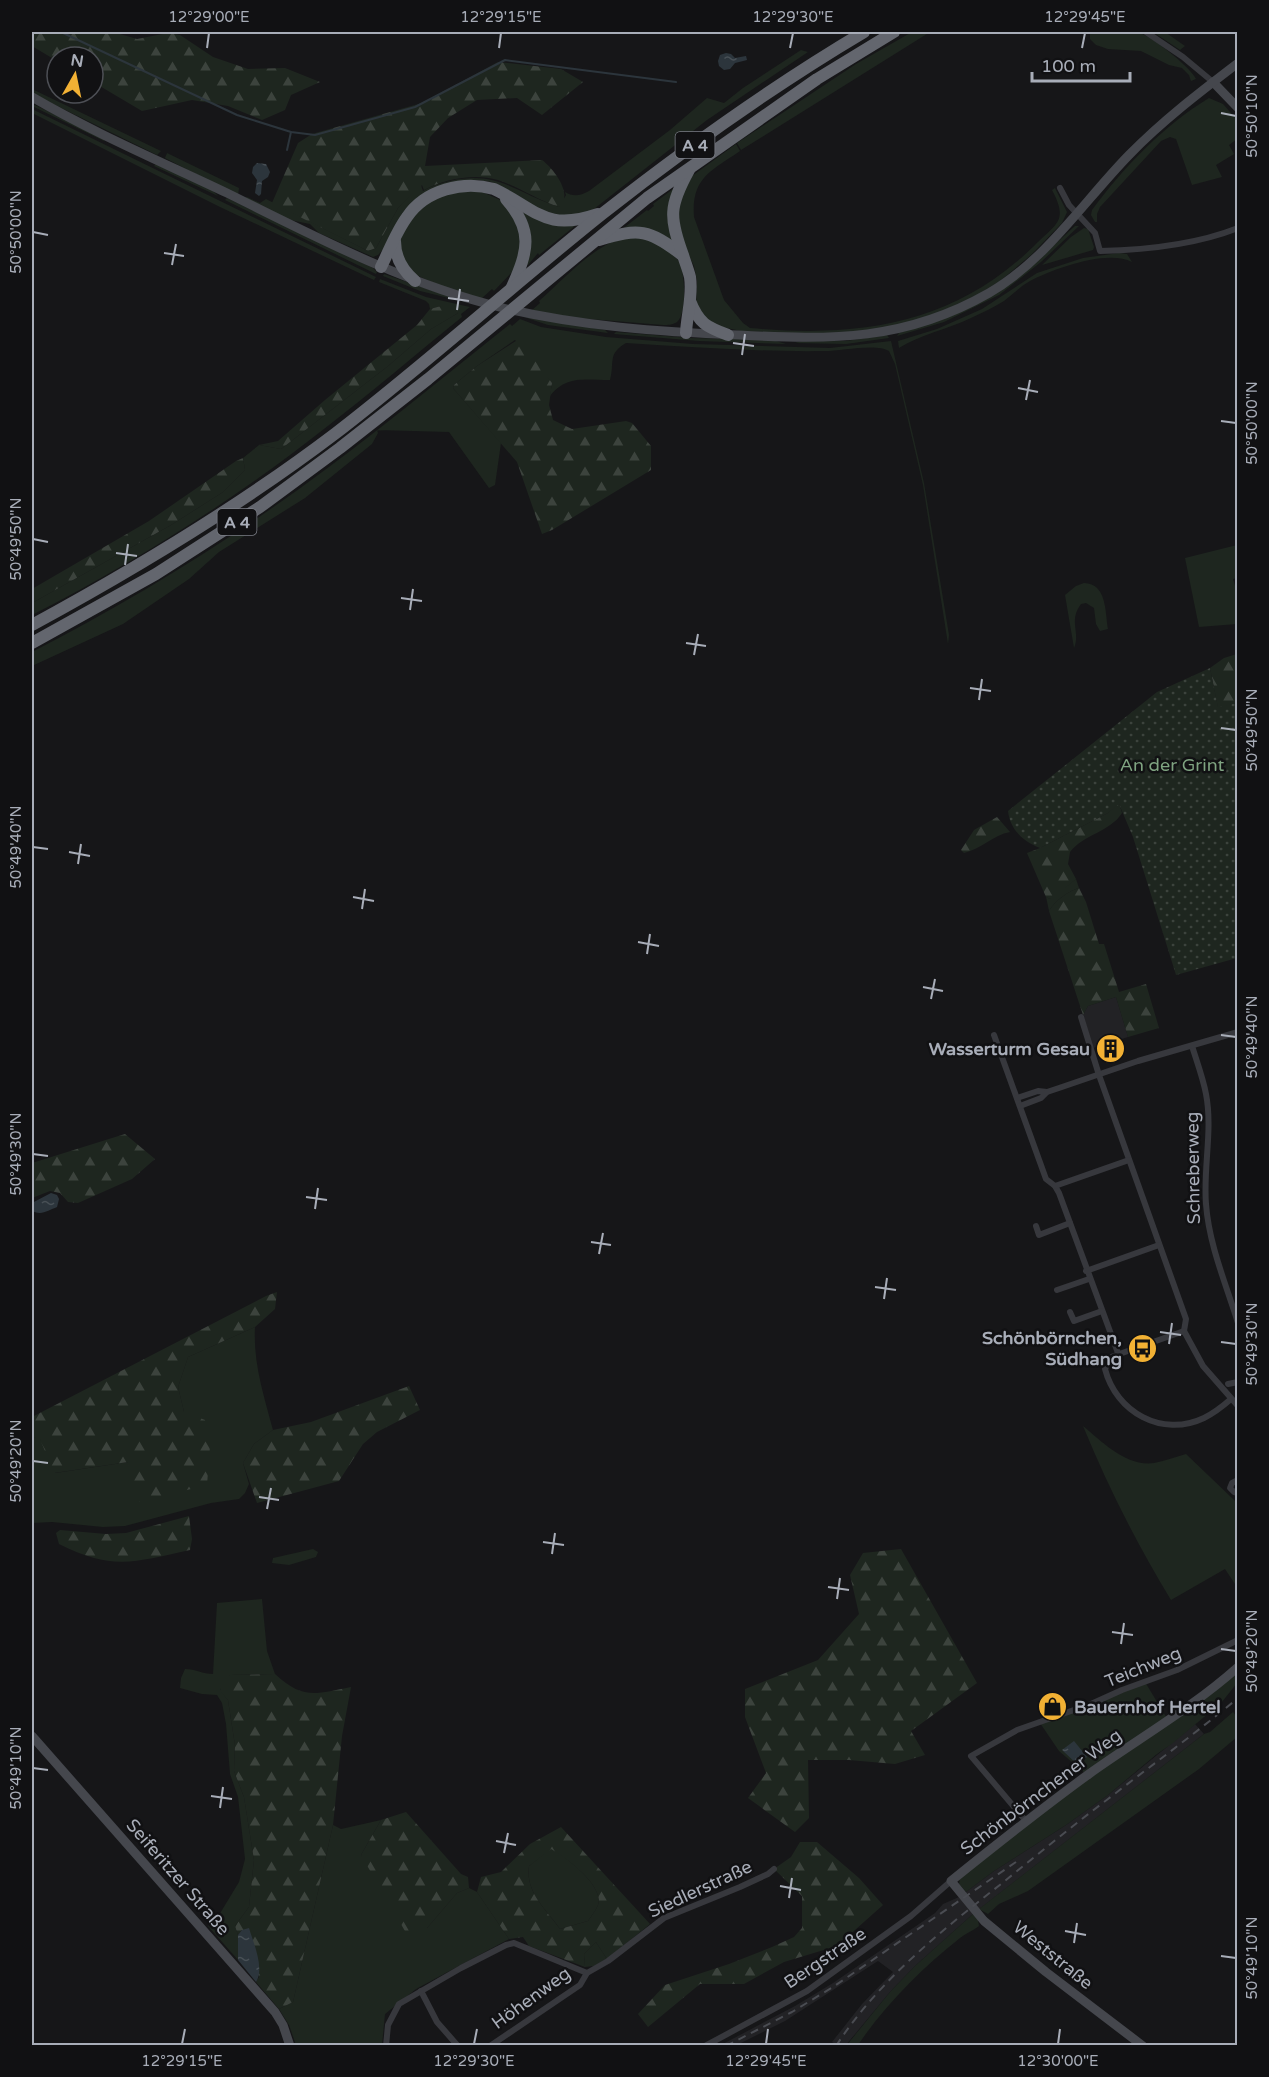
<svg xmlns="http://www.w3.org/2000/svg" width="1269" height="2077" font-family="'Varela Round',sans-serif">
<defs>
<pattern id="forest-firs" width="22" height="20" patternUnits="userSpaceOnUse" patternTransform="scale(1.5)"><rect width="22" height="20" fill="#1e261f"/><path d="M5 1l3.5 6h-7zM16 11l3.5 6h-7z" fill="#3c433d"/></pattern>
<pattern id="garden-dots" width="8" height="8" patternUnits="userSpaceOnUse" patternTransform="scale(1.5)"><rect width="8" height="8" fill="#1e261f"/><path d="M2 2h.1M6 6h.1" fill="none" stroke="#3c433d" stroke-width="1.8" stroke-linecap="round"/></pattern>
<pattern id="water-ripples" width="26" height="14" patternUnits="userSpaceOnUse" patternTransform="scale(1.5)"><rect width="26" height="14" fill="#2c353c"/><path d="M2 4q2-2 4 0t4 0M15 11q2-2 4 0t4 0" fill="none" stroke="#485056"/></pattern>
</defs>
<rect width="100%" height="100%" fill="#161618"/>
<!-- built -->
<g fill="#222225">
<polygon points="1116,997 1128,1037 1093,1048 1083,1015 1088,1006"/>
<polygon points="1195,1724 1204,1734 973,1914 915,1966 890,1992 846,2045 836,2045 832,2042 862,2004 893,1972 878,1961 785,2021 737,2045 719,2046 795,2006 833,1983 935,1913 943,1904 959,1897 994,1871 1066,1825 1108,1795"/>
</g>
<!-- grass -->
<g fill="#1e261f">
<polygon points="912,32 930,32 741,150 737,143 856,64"/>
<path d="M1090,32C1100,31 1126,29 1137,32C1150,34 1191,68 1196,79L1191,81L1189,75L1182,68L1169,65L1141,51L1108,49L1096,45L1090,39Z"/>
<polygon points="1153,32 1165,32 1185,46 1180,50"/>
<path d="M801,50L808,52L707,120L594,209L576,217L558,219L491,182L478,180L441,186L378,255L373,257L319,233L310,224L290,220L245,198L247,197L260,203L266,199L368,251L376,248L398,208L421,185L423,191C431,186 441,183 450,181C498,170 516,193 559,207L566,195L565,192C573,197 580,196 589,191L670,130L707,98L724,103L743,88Z"/>
<polygon points="32,89 161,151 157,155 37,96 32,93"/>
<path d="M1209,98L1223,104L1237,120V139L1229,145L1234,154L1216,165L1222,177L1192,185L1176,139L1170,137L1161,141L1100,207L1097,214V222H1095L1091,215L1092,210C1124,167 1163,126 1209,98Z"/>
<polygon points="35,105 104,138 104,141 32,106"/>
<polygon points="32,109 376,277 374,280 220,207 32,113"/>
<path d="M736,144L740,151C711,171 691,178 694,217L724,300L743,323L750,328C859,338 953,325 1034,246C1056,223 1069,222 1052,190L1055,188L1067,212L1062,223L1031,255L1000,281L979,294L934,315L887,328L823,335L741,331L717,326L707,322L696,307L697,281L694,266L678,233L677,199L692,176Z"/>
<polygon points="167,153 239,188 238,196 165,158"/>
<polygon points="156,164 212,190 218,196 154,166"/>
<polygon points="673,189 678,244 621,230 647,210 648,211 654,206 653,204"/>
<path d="M480,191L505,202L524,240L514,270L494,291L492,289L481,299C464,293 414,279 405,266C402,260 401,249 399,242C409,221 423,200 447,193C457,191 469,191 480,191Z"/>
<polygon points="227,198 373,268 377,272 376,274 227,201 225,200"/>
<polygon points="515,203 576,225 539,255 538,253 528,265 525,263"/>
<polygon points="1075,226 1079,226 1041,262 999,295 944,322 897,336 899,333 951,316 1042,256"/>
<polygon points="1084,228 1088,229 1094,247 1093,250 1042,265 1071,237"/>
<path d="M623,237C632,237 643,236 651,238C657,240 677,257 680,263C685,275 687,314 677,322C672,325 668,325 663,325L577,318L531,311L540,303L539,301C565,278 590,249 623,237Z"/>
<path d="M1119,253L1127,254L1132,262C1107,249 1053,269 1030,281C1021,286 1013,294 1004,301C994,307 982,313 971,318C948,329 919,335 899,348L898,341L937,329L982,309L1037,273L1083,258Z"/>
<polygon points="384,274 465,302 420,291 383,276"/>
<path d="M380,279L426,297L470,307L461,314L462,317C416,354 371,393 324,429C234,500 134,563 32,615V603L171,525L223,492L245,470L243,458L259,445L281,449L388,366L431,329L458,313L441,306L430,309L429,304L426,301L379,282Z"/>
<polygon points="524,317 605,330 608,333 548,325"/>
<path d="M520,319L541,327L606,337L693,344L830,348L891,341L924,483L949,635L948,644L923,485L895,364L889,351C877,343 840,351 825,351C759,352 693,347 626,343C607,354 615,362 610,380C585,380 566,375 550,396L552,383L515,340L477,366L454,385L453,388L501,443L495,485L489,488L449,432L377,430L378,433L372,444L305,498L219,552L189,579L123,624L32,666V652C124,605 214,550 299,489C371,437 440,380 510,324L512,326Z"/>
<polygon points="616,332 691,338 773,340 786,344 699,341 614,334"/>
<polygon points="887,335 889,338 846,344 795,343 802,341 846,341"/>
<polygon points="1237,545 1237,578 1233,579 1237,592 1237,624 1199,627 1185,558"/>
<path d="M1084,583C1107,584 1105,611 1108,629L1100,631L1096,624L1094,608L1086,603L1081,604C1068,621 1081,633 1074,648L1065,595L1076,586Z"/>
<path d="M1076,879L1079,888C1068,891 1055,901 1049,911L1046,897L1050,899Z"/>
<path d="M255,1327C253,1363 264,1396 273,1430L254,1444L243,1463L249,1484L245,1493L239,1499L211,1503L125,1526L103,1527L52,1522L32,1523V1437L40,1438L55,1473L128,1462L184,1412L178,1387L188,1357Z"/>
<path d="M1083,1426C1102,1442 1127,1467 1154,1463C1164,1461 1175,1457 1186,1454L1233,1499L1237,1503V1587L1225,1569L1171,1600C1137,1544 1108,1487 1083,1426Z"/>
<polygon points="313,1549 318,1552 316,1557 289,1565 272,1563 273,1558"/>
<path d="M262,1599L267,1651L275,1674L230,1675L220,1690L228,1700L235,1745L234,1771L244,1797L254,1860L249,1907L235,1926L238,1935V1960L208,1926L216,1920L239,1882L245,1859L238,1797L230,1774L226,1724L222,1703L217,1695L202,1694L180,1688L181,1678L185,1669C195,1669 203,1674 213,1674L217,1603Z"/>
<polygon points="1237,1669 1237,1683 1222,1702 1173,1743 1157,1754 1108,1795 1066,1825 994,1871 966,1892 959,1884 960,1877 1005,1840"/>
<polygon points="1145,1682 1168,1720 1087,1775 1059,1751 1040,1723"/>
<polygon points="1233,1712 1237,1717 1237,1737 1199,1769 1028,1891 999,1904 988,1914 979,1909 1204,1734 1210,1732"/>
<polygon points="381,1820 361,1855 427,1928 457,1893 469,1888 477,1892 509,1939 416,1989 385,2014 382,2045 296,2045 289,2025 279,2009 293,2002 333,1825 341,1829"/>
<path d="M551,1848C566,1858 597,1880 599,1900C599,1907 592,1915 588,1921L560,1929C546,1909 525,1892 529,1866Z"/>
<path d="M973,1914L978,1920L979,1926C973,1931 966,1933 960,1938C921,1969 885,2005 858,2045L846,2046L890,1992L915,1966Z"/>
<polygon points="596,1942 607,1959 594,1966 585,1967 584,1954"/>
</g>
<!-- forest -->
<g fill="url(#forest-firs)" fill-rule="evenodd">
<polygon points="32,32 113,32 137,39 168,33 180,35 213,57 248,69 285,68 320,82 291,95 285,110 262,120 228,106 192,100 142,111 93,82 93,57 57,57 57,61 32,46"/>
<path d="M498,62L561,69L583,82L542,115L517,98L477,100L448,118L430,137L425,166L542,160C554,169 574,195 559,207C537,200 519,187 498,180C475,173 444,179 424,190L422,185L398,208L376,248L368,251L272,203L298,143L312,134L422,103Z"/>
<polygon points="446,302 458,313 431,329 388,366 281,449 259,445 278,441 325,400 417,325 430,309 441,306"/>
<polygon points="519,339 552,383 549,405 553,420 572,429 626,421 632,423 651,446 651,470 552,530 542,534 517,462 453,388 454,385 477,366"/>
<polygon points="243,458 245,470 223,492 171,525 32,603 32,589 149,521 236,461"/>
<polygon points="1237,654 1237,703 1218,708 1210,668 1224,658"/>
<path d="M1119,803L1122,813C1110,832 1084,834 1070,852L1068,864L1076,879L1053,898L1050,899L1046,897L1027,853L1040,848L1108,813Z"/>
<path d="M997,817L1010,832C993,835 981,849 964,853L961,850L974,830Z"/>
<path d="M1079,888L1086,902L1099,944H1104L1119,992L1146,984L1159,1028L1128,1037L1116,997L1088,1006L1083,1015L1049,911C1055,901 1068,891 1079,888Z"/>
<polygon points="125,1134 155,1159 132,1179 78,1203 68,1202 60,1193 50,1191 32,1198 32,1163"/>
<polygon points="277,1292 275,1309 255,1327 188,1357 178,1387 184,1412 205,1420 210,1446 207,1485 135,1503 128,1462 54,1473 40,1439 32,1437 32,1417 266,1296"/>
<polygon points="409,1386 420,1410 377,1432 363,1444 339,1481 257,1503 243,1463 254,1444 273,1430 311,1422"/>
<path d="M189,1516L192,1539L190,1550C134,1562 113,1571 59,1544L56,1533L60,1530L106,1534L126,1533Z"/>
<polygon points="901,1549 977,1683 911,1731 925,1755 895,1764 849,1760 808,1760 809,1818 795,1832 748,1798 766,1773 745,1717 745,1689 818,1660 859,1614 850,1575 863,1553"/>
<path d="M275,1674C303,1700 315,1694 351,1687L342,1736L333,1825L293,2002L279,2009L256,1982L259,1977L242,1930L238,1935L235,1926L249,1907L254,1860L244,1797L234,1771L235,1745L228,1700L220,1691L222,1681L230,1675Z"/>
<polygon points="406,1812 461,1874 468,1877 469,1888 457,1893 427,1928 409,1938 361,1855 381,1820"/>
<path d="M561,1827L650,1924L607,1959L596,1942L584,1954L585,1967L529,1946L523,1937L509,1939L477,1892L481,1877L501,1872L530,1844ZM551,1849C566,1858 597,1880 599,1900C599,1907 592,1915 588,1921L560,1929C546,1909 525,1892 529,1866Z"/>
<polygon points="800,1842 817,1842 859,1878 883,1905 837,1946 784,1962 744,1984 700,1984 648,2027 638,2014 665,1985 729,1964 772,1947 794,1937 802,1928 802,1896 774,1869 791,1857"/>
</g>
<!-- garden -->
<path fill="url(#garden-dots)" d="M1210,668L1218,707L1237,703V958L1176,975L1133,837L1119,804L1108,813L1040,848C1023,842 1010,829 1008,811L1157,692Z"/>
<!-- water -->
<g fill="url(#water-ripples)">
<polygon points="726,53 731,54 735,58 746,56 747,60 735,63 730,69 724,70 719,66 718,61 720,55"/>
<polygon points="257,163 266,164 270,172 268,177 262,181 261,194 259,196 255,193 257,180 252,173 253,167"/>
<path d="M51,1193L57,1195L59,1199L57,1207C49,1210 41,1216 33,1211L32,1203Z"/>
<polygon points="1074,1741 1087,1757 1077,1764 1062,1750"/>
<path d="M249,1928C253,1942 265,1968 256,1982L238,1960V1935L242,1930Z"/>
</g>
<g fill="none" stroke-linecap="round" stroke-linejoin="round">
<!-- stream -->
<g stroke="#2c353c" stroke-width="2">
<polyline points="61,32 237,115 291,132 315,135 415,107 505,60 676,82"/>
<polyline points="287,150 291,132"/>
</g>
<!-- street -->
<g stroke="#37383d" stroke-width="6">
<polyline points="1146,32 1183,57 1213,82"/>
<path d="M1060,188L1069,205L1095,233L1100,251C1146,250 1195,245 1238,228"/>
<polyline points="1081,1017 1099,1075 1186,1319 1184,1331 1203,1366 1238,1406"/>
<polyline points="994,1035 1046,1179 1055,1186 1059,1193 1118,1353"/>
<path d="M1192,1046C1197,1062 1203,1078 1206,1094C1213,1130 1203,1168 1206,1204C1209,1245 1226,1284 1238,1323"/>
<polyline points="1017,1098 1038,1091 1047,1092"/>
<polyline points="1020,1106 1041,1098 1047,1092 1059,1088 1138,1061 1238,1032"/>
<polyline points="1055,1186 1129,1160"/>
<polyline points="1036,1226 1039,1235 1070,1223"/>
<polyline points="1086,1271 1159,1245"/>
<polyline points="1057,1290 1089,1279"/>
<polyline points="1070,1312 1074,1321 1102,1311"/>
<path d="M1184,1331L1111,1357L1105,1369C1116,1412 1162,1438 1204,1418C1214,1413 1223,1406 1231,1399"/>
<polyline points="1228,1384 1238,1382"/>
<polyline points="1238,1480 1232,1483 1230,1488 1234,1492 1238,1493"/>
<polyline points="1026,1821 971,1756 1017,1730 1091,1704 1122,1690 1177,1670 1238,1640"/>
<polyline points="421,1991 437,2022 458,2046"/>
<polyline points="386,2046 388,2025 399,2004 461,1968 506,1945 514,1943 587,1973 608,1961 664,1918 740,1887 768,1874 774,1869"/>
<polyline points="490,2046 580,1985 587,1973"/>
<polyline points="705,2046 807,1991 911,1916 951,1881"/>
</g>
<!-- secondary -->
<g stroke="#45474d" stroke-width="9">
<polyline points="1213,82 1238,108"/>
<path d="M32,97C94,133 162,162 227,193C316,237 405,284 503,308C580,326 659,332 739,335C832,340 905,341 989,293C1046,260 1084,201 1129,155C1162,121 1200,92 1238,63"/>
<polyline points="32,1736 275,2012 283,2025 290,2046"/>
<path d="M1143,2046L1046,1972L984,1921L951,1881C997,1844 1042,1808 1089,1774C1138,1739 1192,1708 1238,1667"/>
</g>
<!-- highway -->
<g stroke="#63666e" stroke-width="12">
<path d="M506,199C534,231 528,251 512,287"/>
<path d="M599,240C639,228 649,229 682,255"/>
<path d="M395,241C395,258 402,270 415,281"/>
<path d="M381,267C389,251 396,232 407,217C425,190 463,180 494,189C538,210 545,232 598,214"/>
<path d="M690,301C699,324 707,327 728,335"/>
<path d="M686,333C687,314 693,295 690,277C688,269 685,262 683,255C669,217 669,206 689,170"/>
<path d="M32,625C137,568 240,506 336,433C427,363 513,285 602,214C686,148 773,86 864,32"/>
<polyline points="32,643 156,574 260,507 340,448 428,379 647,198 817,79 894,32"/>
</g>
<!-- rail -->
<g stroke="#4a4c52" stroke-width="2" stroke-dasharray="8 6" stroke-linecap="butt">
<polyline points="726,2046 792,2012 833,1987 1016,1862"/>
<path d="M836,2046C878,1981 941,1931 1001,1884C1037,1855 1072,1826 1108,1799C1152,1765 1196,1733 1238,1698"/>
</g>
</g>
<!-- ticks -->
<path fill="none" stroke="#a8adb8" stroke-width="2" d="M207,48L209,33M499,48L501,33M790,48L793,33M1082,48L1085,33M1221,113L1236,116M33,232L48,235M164,253L184,256M172,265L176,244M448,298L469,301M457,310L460,289M733,343L754,346M742,355L745,334M1018,388L1038,392M1026,400L1030,380M1221,421L1236,423M33,539L48,542M116,553L137,556M125,565L128,544M401,598L422,601M410,610L413,589M686,643L706,646M694,655L698,634M970,688L991,691M979,700L982,679M1221,728L1236,730M33,847L48,849M69,852L90,856M78,864L81,844M353,897L374,901M362,909L365,889M638,942L659,946M647,954L650,934M923,987L943,991M931,999L935,979M1221,1035L1236,1037M33,1154L48,1156M306,1197L327,1200M315,1209L318,1188M591,1242L611,1245M599,1254L603,1233M875,1287L896,1290M884,1299L887,1278M1160,1332L1181,1335M1221,1342L1236,1344M1169,1344L1172,1323M33,1461L48,1463M259,1497L279,1500M267,1509L271,1488M543,1542L564,1545M552,1554L555,1533M828,1587L849,1590M837,1599L840,1578M1112,1632L1133,1635M1121,1644L1124,1623M1221,1649L1236,1651M33,1768L48,1770M211,1796L232,1799M220,1808L223,1787M496,1841L516,1845M504,1853L508,1833M780,1886L801,1890M789,1898L792,1878M1065,1931L1086,1935M1074,1943L1077,1923M1221,1956L1236,1958M182,2044L185,2029M474,2044L477,2029M766,2044L768,2029M1058,2044L1060,2029"/>
<!-- icons -->
<defs>
<symbol id="building-disc" viewBox="-11 -11 22 22"><circle r="9.5" fill="#f2b134" stroke="#111113"/><path d="M-4-6H4V6H1V3H-1V6H-4ZM-2.5-4.3h1.7v1.8h-1.7ZM.8-4.3h1.7v1.8H.8ZM-2.5-1h1.7V.8h-1.7ZM.8-1h1.7V.8H.8Z" fill="#111"/></symbol>
<symbol id="bus-disc" viewBox="-11 -11 22 22"><circle r="9.5" fill="#f2b134" stroke="#111113"/><path d="M-5-6H5V4H4V6H2V4H-2V6H-4V4H-5ZM-3.5-4V0h7V-4ZM-3.5 1.2v1.5H-2V1.2ZM2 1.2v1.5H3.5V1.2Z" fill="#111"/></symbol>
<symbol id="shop-disc" viewBox="-11 -11 22 22"><circle r="9.5" fill="#f2b134" stroke="#111113"/><path d="M-5-2.5h2.3a2.7 3.5 0 0 1 5.4 0H5L5.5 6h-11ZM-1.5-2.5h3a1.5 2.3 0 0 0-3 0Z" fill="#111"/></symbol>
</defs>
<g fill-rule="evenodd">
<use href="#building-disc" x="1094" y="1032" width="33" height="33"/>
<use href="#bus-disc" x="1126" y="1332" width="33" height="33"/>
<use href="#shop-disc" x="1036" y="1690" width="33" height="33"/>
</g>
<g text-anchor="middle" stroke-width="5" stroke-linejoin="round" paint-order="stroke">
<!-- shield labels -->
<g fill="#111113" stroke="#7b7e86" stroke-width="1.5">
<rect x="675.5" y="132" width="39" height="26" rx="4.5"/>
<rect x="217.5" y="509" width="39" height="26" rx="4.5"/>
</g>
<g font-size="16" font-weight="bold" fill="#a8adb8">
<text x="695" y="151">A 4</text>
<text x="237" y="528">A 4</text>
</g>
<!-- park labels -->
<g font-size="18" fill="#7fa381" stroke="#111113">
<text x="1172" y="771">An der Grint</text>
</g>
<!-- poi labels -->
<g font-size="18" font-weight="bold" fill="#a8adb8" stroke="#111113" text-anchor="end">
<text x="1090" y="1055">Wasserturm Gesau</text>
<text x="1122" y="1344">Schönbörnchen,<tspan x="1122" dy="21">Südhang</tspan></text>
<text x="1074" y="1713" text-anchor="start">Bauernhof Hertel</text>
</g>
<!-- street labels -->
<g font-size="18" fill="#a8adb8" stroke="#111113">
<text transform="translate(1193 1168) rotate(-91)" y="6">Schreberweg</text>
<text transform="translate(1143 1667) rotate(-22)" y="6">Teichweg</text>
<text transform="translate(1041 1792) rotate(-37)" y="6">Schönbörnchener Weg</text>
<text transform="translate(178 1877) rotate(49)" y="6">Seiferitzer Straße</text>
<text transform="translate(700 1889) rotate(-25)" y="6">Siedlerstraße</text>
<text transform="translate(1053 1955) rotate(39)" y="6">Weststraße</text>
<text transform="translate(825 1958) rotate(-34)" y="6">Bergstraße</text>
<text transform="translate(531 1998) rotate(-36)" y="6">Höhenweg</text>
</g>
</g>
<!-- border -->
<rect width="1269" height="2077" fill="none" stroke="#111113" stroke-width="66"/>
<!-- north arrow -->
<g transform="translate(75 75) rotate(9)"><circle r="28" fill="#111113" stroke="#4d4f55" stroke-width="1.5"/>
<path d="M0-4.5L10 22L0 15L-10 22Z" fill="#f2b134"/>
<text y="-9" font-size="16" font-weight="bold" text-anchor="middle" fill="#a8adb8">N</text>
</g>
<!-- scale -->
<path d="M1032 72v9h98v-9" fill="none" stroke="#a8adb8" stroke-width="3"/>
<text x="1041" y="72" font-size="18" fill="#a8adb8" stroke="#111113" stroke-width="4.5" paint-order="stroke">100 m</text>
<rect x="33" y="33" width="1203" height="2011" fill="none" stroke="#a8adb8" stroke-width="2"/>
<g font-size="15" text-anchor="middle" fill="#a8adb8">
<text x="209" y="22">12°29'00"E</text>
<text x="501" y="22">12°29'15"E</text>
<text x="793" y="22">12°29'30"E</text>
<text x="1085" y="22">12°29'45"E</text>
<text transform="translate(1252 116) rotate(-90)" y="5">50°50'10"N</text>
<text transform="translate(16 232) rotate(-90)" y="5">50°50'00"N</text>
<text transform="translate(1252 423) rotate(-90)" y="5">50°50'00"N</text>
<text transform="translate(16 539) rotate(-90)" y="5">50°49'50"N</text>
<text transform="translate(1252 730) rotate(-90)" y="5">50°49'50"N</text>
<text transform="translate(16 847) rotate(-90)" y="5">50°49'40"N</text>
<text transform="translate(1252 1037) rotate(-90)" y="5">50°49'40"N</text>
<text transform="translate(16 1154) rotate(-90)" y="5">50°49'30"N</text>
<text transform="translate(1252 1344) rotate(-90)" y="5">50°49'30"N</text>
<text transform="translate(16 1461) rotate(-90)" y="5">50°49'20"N</text>
<text transform="translate(1252 1651) rotate(-90)" y="5">50°49'20"N</text>
<text transform="translate(16 1768) rotate(-90)" y="5">50°49'10"N</text>
<text transform="translate(1252 1958) rotate(-90)" y="5">50°49'10"N</text>
<text x="182" y="2066">12°29'15"E</text>
<text x="474" y="2066">12°29'30"E</text>
<text x="766" y="2066">12°29'45"E</text>
<text x="1058" y="2066">12°30'00"E</text>
</g>
</svg>
